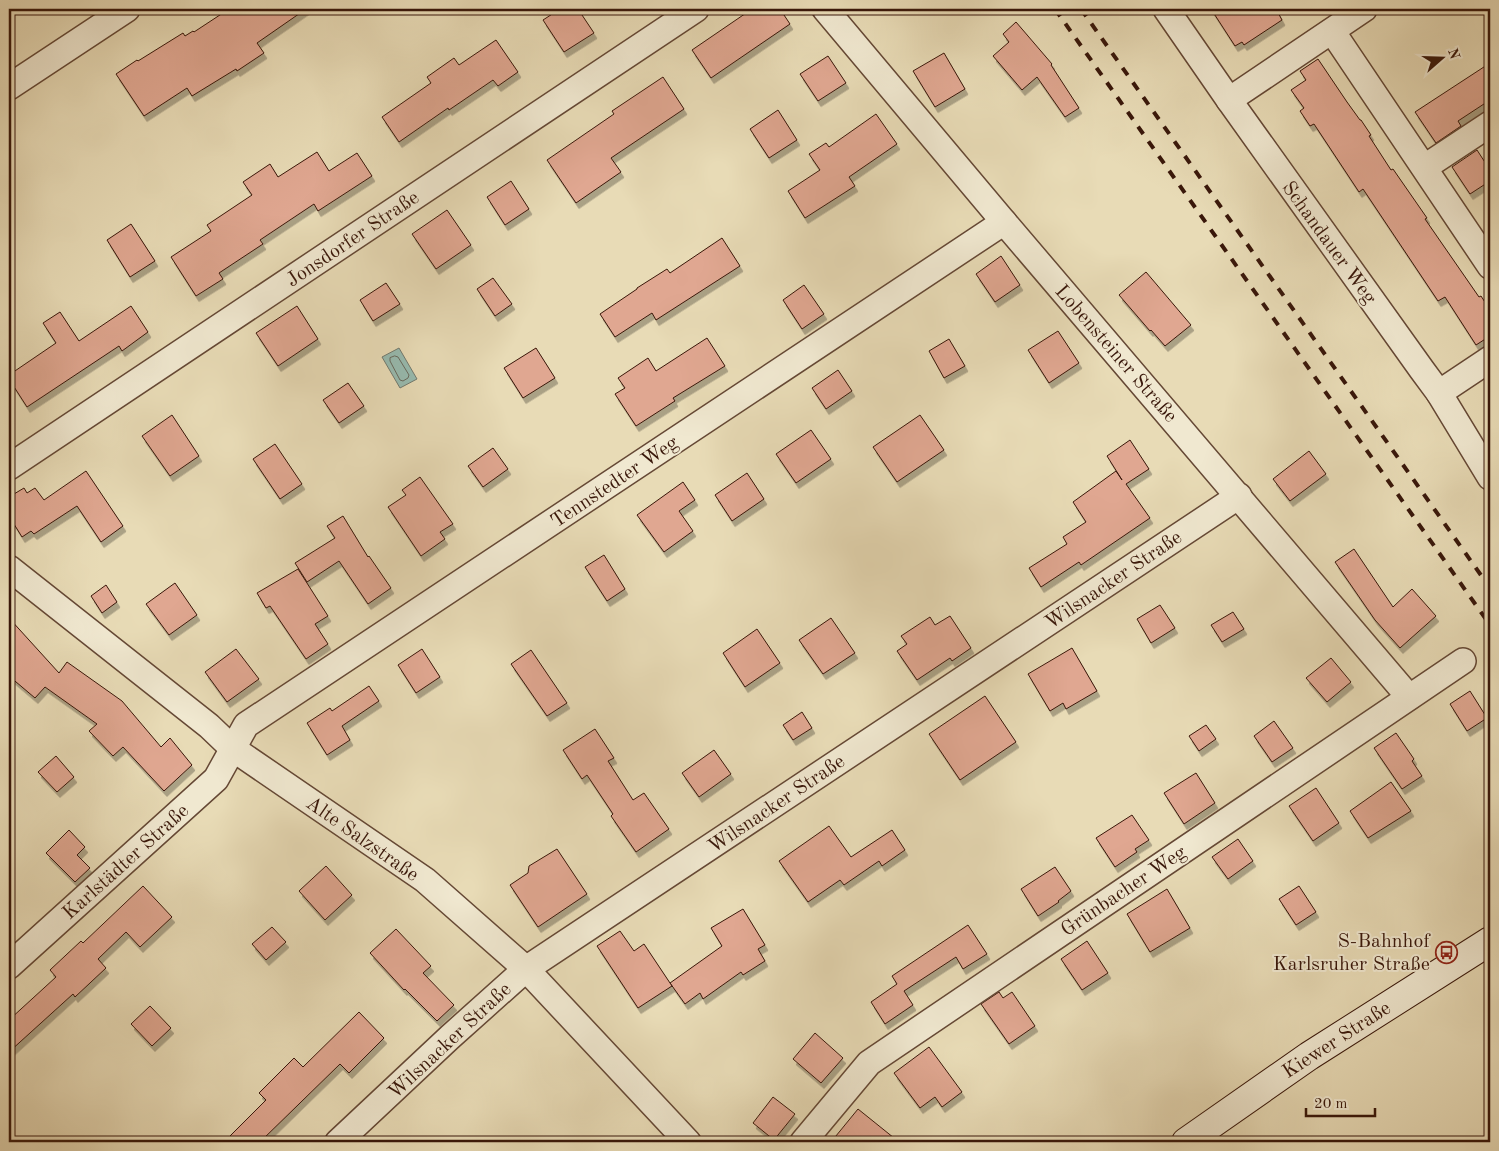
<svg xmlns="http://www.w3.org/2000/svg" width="1499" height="1151" font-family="'Old Standard TT',serif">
<defs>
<filter id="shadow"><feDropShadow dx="3" dy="5.5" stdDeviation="0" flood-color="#0004"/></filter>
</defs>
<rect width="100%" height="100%" fill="#e8dbb6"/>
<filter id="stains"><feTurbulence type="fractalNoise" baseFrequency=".004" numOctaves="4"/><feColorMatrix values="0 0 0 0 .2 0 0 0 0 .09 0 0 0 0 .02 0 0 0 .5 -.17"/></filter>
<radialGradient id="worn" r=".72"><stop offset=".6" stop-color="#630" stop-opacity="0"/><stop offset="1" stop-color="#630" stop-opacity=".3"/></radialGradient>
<!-- water -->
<polygon fill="#97bbb0" stroke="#71796e" points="399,348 417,379 400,388 382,357"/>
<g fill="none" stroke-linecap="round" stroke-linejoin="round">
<!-- shore -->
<polygon stroke="#68695d" stroke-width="1" points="395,356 398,357 409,375 408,378 403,381 400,380 390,361 390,358"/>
</g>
<!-- building -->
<g fill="#e0a791" stroke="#39170a" filter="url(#shadow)">
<polygon points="229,9 306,9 257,43 264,53 237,71 236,69 192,96 187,88 144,116 116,74 137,60 138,61 183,33 185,36 193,31 194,32"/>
<polygon points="560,9 578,9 594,33 564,52 543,20"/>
<polygon points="752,9 780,9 790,24 711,78 692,50"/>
<polygon points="1211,9 1276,9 1282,20 1244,45 1242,42 1235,46"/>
<polygon points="1016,22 1052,64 1051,65 1079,108 1065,117 1037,77 1022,90 993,56 1009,42 1003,34"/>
<polygon points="496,40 518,72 498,86 493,80 449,110 448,108 399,142 382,117 431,83 427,77 454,58 459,65"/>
<polygon points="944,53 965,89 935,107 913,71"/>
<polygon points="828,56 846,83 818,101 800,74"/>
<polygon points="1318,59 1347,102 1360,120 1361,120 1371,135 1369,136 1391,170 1393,169 1427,218 1425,219 1479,297 1481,296 1490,310 1490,336 1476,345 1445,297 1438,301 1363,189 1359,192 1314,124 1310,126 1300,111 1304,108 1291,90 1306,80 1300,71"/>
<polygon points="1490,63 1490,100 1458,121 1461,126 1436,143 1415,112"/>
<polygon points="663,77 684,109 611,158 621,172 576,203 547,160 614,114 612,111"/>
<polygon points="778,110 797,140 769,158 750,129"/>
<polygon points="876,114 897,144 849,177 855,186 805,218 788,191 820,170 809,154 826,143 829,147"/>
<polygon points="1477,150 1490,170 1490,181 1470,194 1452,167"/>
<polygon points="317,152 329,171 357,153 372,176 318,211 314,204 260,240 263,244 219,273 223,279 196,296 171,257 211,231 207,225 252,195 243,182 270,164 278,177"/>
<polygon points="511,181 529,209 505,225 487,197"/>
<polygon points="447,210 471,245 436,269 412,234"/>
<polygon points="131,224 155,261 130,277 107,240"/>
<polygon points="722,238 740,266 656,320 652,313 615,337 600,314 637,289 637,288 667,269 670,273"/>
<polygon points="1001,256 1020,285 995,302 976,274"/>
<polygon points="1146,272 1191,325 1165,346 1151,330 1150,331 1119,295"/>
<polygon points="493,278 512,304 495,316 477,289"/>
<polygon points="386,283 400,304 373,321 360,300"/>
<polygon points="804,285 824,314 802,329 783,300"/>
<polygon points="131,306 148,332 122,351 119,346 27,407 9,379 9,375 56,343 43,323 60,312 79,341"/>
<polygon points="297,306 318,339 278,366 256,333"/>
<polygon points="1058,331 1079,363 1049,383 1028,350"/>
<polygon points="707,338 725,366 673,398 675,401 636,426 615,394 625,388 618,378 648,358 656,371"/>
<polygon points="949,339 965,366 944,378 929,351"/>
<polygon points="536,348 555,378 523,398 504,368"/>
<polygon points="838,370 852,391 826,409 812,388"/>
<polygon points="348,383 364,406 339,423 323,400"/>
<polygon points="172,415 199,456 170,476 142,436"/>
<polygon points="920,415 944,450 897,482 873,447"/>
<polygon points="811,430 831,459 796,483 776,454"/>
<polygon points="1130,440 1149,469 1126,484 1150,518 1081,565 1079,562 1041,587 1029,568 1067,544 1063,537 1086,522 1073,502 1116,471 1122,480 1107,456"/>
<polygon points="275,444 302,484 280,499 253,459"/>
<polygon points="493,448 508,469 483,487 468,466"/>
<polygon points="1309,451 1326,474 1290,501 1273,479"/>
<polygon points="86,471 123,526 101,542 77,506 34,534 31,531 22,537 9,516 9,497 24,488 27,493 35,488 44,500"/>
<polygon points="747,473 764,499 732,521 715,495"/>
<polygon points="420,477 453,524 440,532 445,539 421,556 388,507 406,495 402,490"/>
<polygon points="683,482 695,500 679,511 693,531 664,552 637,515"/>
<polygon points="343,516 368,557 369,556 391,588 368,604 339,561 307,582 295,563 335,538 327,526"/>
<polygon points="1354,549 1393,607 1412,589 1436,616 1400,648 1375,620 1335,562"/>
<polygon points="604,555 625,589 607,601 585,567"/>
<polygon points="298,569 328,616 315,624 328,644 306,659 270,606 266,608 257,593"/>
<polygon points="175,583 197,615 169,635 146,604"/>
<polygon points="106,585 117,602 102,613 91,596"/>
<polygon points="1160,605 1175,628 1151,643 1137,619"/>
<polygon points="1233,612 1244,629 1222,642 1211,625"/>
<polygon points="950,616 971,648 952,661 950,658 917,680 897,651 907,644 901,636 930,617 935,625"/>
<polygon points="9,618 59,673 67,662 122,701 161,747 170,738 192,765 164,791 123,747 113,756 89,731 97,724 45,687 35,698 9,676"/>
<polygon points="831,618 855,653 823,674 799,640"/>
<polygon points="757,629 780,663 745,687 723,653"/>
<polygon points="1072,648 1097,691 1066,709 1063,703 1050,711 1028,674"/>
<polygon points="236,649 259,679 227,702 205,672"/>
<polygon points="422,649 440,677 416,693 398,665"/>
<polygon points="531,650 567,703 547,716 511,664"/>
<polygon points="1331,658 1351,682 1327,702 1306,678"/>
<polygon points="369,686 379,701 342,726 350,740 327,755 307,723 330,708 332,711"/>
<polygon points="1470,691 1487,718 1467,731 1450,704"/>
<polygon points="985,696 1016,742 960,780 929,734"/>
<polygon points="802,712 812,728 793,740 783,725"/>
<polygon points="1274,721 1293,748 1272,762 1254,736"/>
<polygon points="1206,725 1216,739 1199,751 1189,736"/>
<polygon points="595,729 614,758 608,761 633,800 644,793 669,829 636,852 611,816 613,814 587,775 582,779 563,750"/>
<polygon points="1396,733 1414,759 1412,761 1422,776 1402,789 1374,748"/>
<polygon points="714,750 731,774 699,797 682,773"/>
<polygon points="56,756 74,777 57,792 38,772"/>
<polygon points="1196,773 1215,803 1184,824 1164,793"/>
<polygon points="1391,782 1411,811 1368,838 1350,811"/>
<polygon points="1316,788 1339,823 1313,841 1289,806"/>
<polygon points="1132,815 1149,840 1135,849 1137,852 1115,867 1096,838"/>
<polygon points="829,826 851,857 892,830 905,850 882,866 879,861 844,885 840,880 808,902 779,861"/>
<polygon points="69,830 85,847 77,855 90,868 75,882 46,853"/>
<polygon points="1238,839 1253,861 1228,879 1212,857"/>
<polygon points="557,849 587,894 538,927 510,885 528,873 529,866"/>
<polygon points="326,866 352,895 325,920 299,891"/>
<polygon points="1055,867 1071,891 1058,901 1059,902 1038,916 1021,889"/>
<polygon points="143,886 172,917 140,947 126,932 98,959 106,968 75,997 73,994 9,1052 9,1020 56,977 50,970 81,941 83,943"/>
<polygon points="1299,886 1316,912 1296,925 1279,899"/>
<polygon points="1167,889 1190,928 1150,952 1127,914"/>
<polygon points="743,909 765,945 758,949 765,961 743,975 741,972 703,999 700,993 685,1004 670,983 722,946 711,928"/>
<polygon points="968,925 987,954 963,969 956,957 904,991 913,1005 885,1024 871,1002 897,984 892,976"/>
<polygon points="272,927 286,942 266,960 252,944"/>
<polygon points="396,929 431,966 423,973 454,1005 437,1021 405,989 404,990 370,953"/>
<polygon points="620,931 634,951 644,944 672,986 638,1008 597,946"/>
<polygon points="1087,941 1108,973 1082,990 1061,959"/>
<polygon points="999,992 1003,998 1012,992 1035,1026 1009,1044 981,1004"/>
<polygon points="150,1006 171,1028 152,1046 131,1024"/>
<polygon points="359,1012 384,1038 349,1073 340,1064 260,1142 224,1142 266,1100 259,1093 294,1058 303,1067"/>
<polygon points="815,1033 843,1058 821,1083 793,1059"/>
<polygon points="929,1047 962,1092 942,1107 935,1097 920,1108 894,1073"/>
<polygon points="773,1097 795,1114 774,1140 753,1123"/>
<polygon points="858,1109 899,1142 831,1142"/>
</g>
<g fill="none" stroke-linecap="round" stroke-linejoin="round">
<defs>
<g id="street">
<polyline points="825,9 1004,222 1409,697"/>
<polyline points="1166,9 1229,100 1422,370 1439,393 1490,477"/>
<polyline points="1332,31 1490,266"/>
<polyline points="9,87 127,9"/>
<polyline points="1229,100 1364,9"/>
<polyline points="1425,167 1490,124"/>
<polyline points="1439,393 1490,359"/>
<polyline points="9,467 696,9"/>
<polyline points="9,568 209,726 232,748 425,880 526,969 688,1142"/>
<polyline points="9,966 216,779 246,725 1004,222"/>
<polyline points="338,1142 450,1037 526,969 1239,496"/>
<polyline points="803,1142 869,1063 1463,661"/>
</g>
<polyline id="secondary" points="1186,1142 1309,1056 1490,941"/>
</defs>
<!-- street casing -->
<use href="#street" stroke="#654835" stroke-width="28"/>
<!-- secondary casing -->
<use href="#secondary" stroke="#39170a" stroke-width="30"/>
<!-- street -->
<use href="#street" stroke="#f0e8d0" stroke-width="25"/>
<!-- secondary -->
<use href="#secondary" stroke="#f0e8d0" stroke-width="28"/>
<!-- rail -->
<g stroke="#39170a" stroke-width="4" stroke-dasharray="9 9" stroke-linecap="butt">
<polyline points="1055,9 1490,625"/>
<polyline points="1081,9 1490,588"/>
</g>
</g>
<!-- icons -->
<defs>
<symbol id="bus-ring" viewBox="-11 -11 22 22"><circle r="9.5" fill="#f0e8d0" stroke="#8f2418" stroke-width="1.5"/><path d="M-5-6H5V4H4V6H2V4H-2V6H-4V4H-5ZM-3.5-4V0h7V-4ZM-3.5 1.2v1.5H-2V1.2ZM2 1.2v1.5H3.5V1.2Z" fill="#8f2418"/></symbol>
</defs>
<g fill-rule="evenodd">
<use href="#bus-ring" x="1434" y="940" width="25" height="25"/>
</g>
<g text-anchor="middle" stroke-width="4" stroke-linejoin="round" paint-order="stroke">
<!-- street labels -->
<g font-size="20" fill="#39170a" stroke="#f0e8d0">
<text transform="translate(352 238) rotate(-34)" y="7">Jonsdorfer Straße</text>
<text transform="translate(1330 242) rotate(54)" y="7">Schandauer Weg</text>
<text transform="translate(1117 353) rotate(49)" y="7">Lobensteiner Straße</text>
<text transform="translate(614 481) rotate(-34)" y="7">Tennstedter Weg</text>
<text transform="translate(1113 579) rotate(-34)" y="7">Wilsnacker Straße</text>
<text transform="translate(776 803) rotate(-34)" y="7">Wilsnacker Straße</text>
<text transform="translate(363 838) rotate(35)" y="7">Alte Salzstraße</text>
<text transform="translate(125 861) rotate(-42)" y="7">Karlstädter Straße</text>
<text transform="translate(1123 890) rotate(-34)" y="7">Grünbacher Weg</text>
<text transform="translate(1336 1039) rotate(-33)" y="7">Kiewer Straße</text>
<text transform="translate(449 1040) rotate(-43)" y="7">Wilsnacker Straße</text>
</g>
<!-- poi labels -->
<g font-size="20" fill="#39170a" stroke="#f0e8d0" text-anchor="end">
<text x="1430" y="947">S-Bahnhof<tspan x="1430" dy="23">Karlsruher Straße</tspan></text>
</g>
</g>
<!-- margin -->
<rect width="1499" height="1151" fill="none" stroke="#e8dbb6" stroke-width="30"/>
<rect x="10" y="10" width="1479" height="1131" fill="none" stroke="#39170a" stroke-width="2.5"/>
<rect x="15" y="15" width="1469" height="1121" fill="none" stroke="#39170a"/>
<!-- north arrow -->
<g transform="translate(1442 58) rotate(70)" stroke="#f0e8d0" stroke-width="4" paint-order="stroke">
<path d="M0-4L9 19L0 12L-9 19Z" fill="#39170a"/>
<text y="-8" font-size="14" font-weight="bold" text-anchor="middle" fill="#39170a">N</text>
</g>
<!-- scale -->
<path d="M1306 1108v8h69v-8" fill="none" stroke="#39170a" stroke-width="2.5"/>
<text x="1314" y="1108" font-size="15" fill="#39170a" stroke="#f0e8d0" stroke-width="4" paint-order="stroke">20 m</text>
<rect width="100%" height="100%" filter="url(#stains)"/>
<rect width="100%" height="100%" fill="url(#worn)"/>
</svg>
